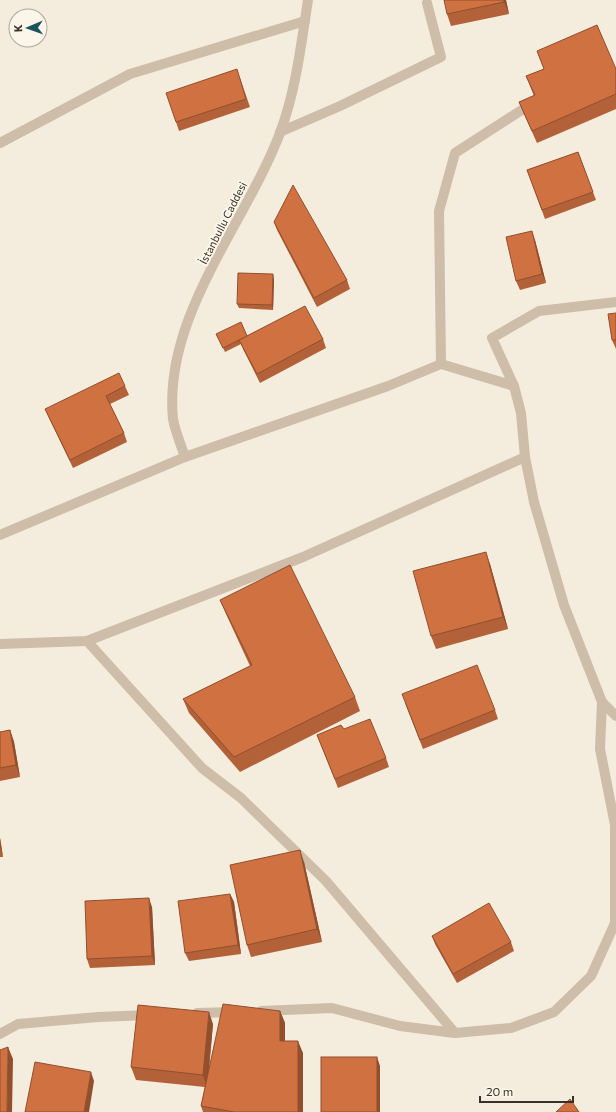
<svg xmlns="http://www.w3.org/2000/svg" width="616" height="1112" font-family="Commissioner,sans-serif">
<rect width="100%" height="100%" fill="#f4ecdd"/>
<g fill="none" stroke-linecap="round" stroke-linejoin="round">
<!-- minor -->
<g stroke="#cebda8" stroke-width="10">
<polyline points="280,132 340,106 441,57 427,3"/>
<polyline points="0,143 130,74 305,21"/>
<polyline points="441,364 439,211 455,153 531,104"/>
<polyline points="514,386 492,338 539,311 616,302"/>
<polyline points="0,535 185,457"/>
<polyline points="87,641 202,768 241,798 326,881 455,1033"/>
<polyline points="0,644 87,641 303,557 525,457"/>
<polyline points="261,1011 332,1008 400,1026 455,1033 511,1028 554,1012 591,976 615,923 615,825 600,749 602,702"/>
<polyline points="197,1013 235,1012"/>
<polyline points="0,1034 18,1024 98,1017 149,1015"/>
</g>
<!-- tertiary -->
<path stroke="#cebda8" stroke-width="10" d="M308,0C301,45 296,90 280,133C245,225 163,316 173,419C175,431 181,445 185,457L388,386L441,364L514,386L521,413L525,457L534,502L564,605L602,702L616,716"/>
</g>
<!-- wall -->
<g fill="#b26138">
<polygon points="506,0 509,14 451,26 447,14"/>
<polygon points="537,51 616,69 616,109 537,143 524,114 519,102 534,96 526,76 544,69"/>
<polygon points="240,78 250,107 179,131 176,122"/>
<polygon points="578,152 596,200 545,219 527,170"/>
<polygon points="274,222 347,280 350,289 317,307 277,230"/>
<polygon points="535,240 546,283 520,290 516,281"/>
<polygon points="274,279 273,310 239,308 237,304"/>
<polygon points="616,313 616,349 612,340"/>
<polygon points="216,334 323,339 326,348 260,383 243,349 241,344 225,352"/>
<polygon points="125,386 129,395 110,404 124,433 127,442 73,468 49,418 45,409"/>
<polygon points="490,564 508,629 436,649 431,636"/>
<polygon points="220,600 355,697 360,711 240,772 189,713 183,699 250,666 226,614"/>
<polygon points="405,703 495,710 498,719 423,749"/>
<polygon points="344,729 386,758 389,767 338,788 317,735"/>
<polygon points="10,730 14,742 20,777 0,781 0,732"/>
<polygon points="0,838 3,857 0,857"/>
<polygon points="304,862 322,942 251,957 247,945"/>
<polygon points="230,894 234,902 241,954 189,961 185,953"/>
<polygon points="152,907 155,965 90,968 87,959"/>
<polygon points="432,936 511,942 514,951 457,983 435,944"/>
<polygon points="280,1011 285,1023 285,1041 303,1053 303,1112 203,1112 201,1106 205,1087 136,1080 131,1067 213,1024 209,1070"/>
</g>
<!-- shaded-wall -->
<g fill="#914f2e">
<polygon points="504,0 506,0 509,14 504,2"/>
<polygon points="532,231 535,240 546,283 542,274"/>
<polygon points="273,274 274,279 273,310 272,305"/>
<polygon points="486,552 490,564 508,629 503,617"/>
<polygon points="10,730 14,742 20,777 16,765"/>
<polygon points="0,838 3,857 0,847"/>
<polygon points="300,850 304,862 322,942 317,929"/>
<polygon points="230,894 234,902 241,954 238,945"/>
<polygon points="149,898 152,907 155,965 152,956"/>
<polygon points="280,1011 285,1023 285,1053 280,1041"/>
<polygon points="209,1012 213,1024 207,1087 203,1075"/>
<polygon points="298,1041 303,1053 303,1112 298,1112"/>
<polygon points="8,1047 13,1059 12,1112 7,1112"/>
<polygon points="377,1057 380,1066 380,1112 377,1112"/>
<polygon points="91,1072 94,1081 89,1112 84,1112"/>
</g>
<!-- building -->
<g fill="#cf7141" stroke="#914f2e">
<polygon points="444,0 504,0 504,2 447,14"/>
<polygon points="597,25 616,69 616,94 532,131 519,102 535,95 526,76 544,69 537,51"/>
<polygon points="237,69 246,99 176,122 166,93"/>
<polygon points="578,152 593,192 542,210 527,170"/>
<polygon points="293,185 347,280 314,298 274,222"/>
<polygon points="532,231 542,274 516,281 506,237"/>
<polygon points="238,273 273,274 272,305 237,304"/>
<polygon points="305,306 323,339 257,374 239,340"/>
<polygon points="616,313 616,340 612,340 608,314"/>
<polygon points="241,322 247,336 223,348 216,334"/>
<polygon points="119,373 125,386 106,396 124,433 70,460 45,409"/>
<polygon points="486,552 503,617 431,636 413,571"/>
<polygon points="290,565 355,697 234,757 183,699 252,665 220,600"/>
<polygon points="477,665 495,710 420,740 402,694"/>
<polygon points="370,719 386,758 335,779 317,735 341,725 344,729"/>
<polygon points="10,730 16,765 0,768 0,732"/>
<polygon points="300,850 317,929 247,945 230,865"/>
<polygon points="230,894 238,945 185,953 178,901"/>
<polygon points="149,898 152,956 87,959 85,901"/>
<polygon points="489,903 511,942 453,974 432,936"/>
<polygon points="223,1004 280,1011 280,1041 298,1041 298,1112 234,1112 201,1106"/>
<polygon points="138,1005 209,1012 203,1075 131,1067"/>
<polygon points="8,1047 7,1112 0,1112 0,1050"/>
<rect x="321" y="1057" width="56" height="55"/>
<polygon points="35,1062 91,1072 84,1112 25,1112"/>
<polygon points="570,1099 579,1112 556,1112"/>
</g>
<g text-anchor="middle" stroke-width="4" stroke-linejoin="round" paint-order="stroke">
<!-- street labels -->
<g font-size="11" fill="#3a3029" stroke="#fbf5ea">
<text transform="translate(223 223) rotate(-63)" y="4">İstanbullu Caddesi</text>
</g>
</g>
<!-- north arrow -->
<g transform="translate(28 28) rotate(268)"><circle r="19" fill="#fbf5ea" stroke="#aea69d"/>
<path d="M0-3L7 15L0 10L-7 15Z" fill="#1b545f"/>
<text y="-6" font-size="11" font-weight="bold" text-anchor="middle" fill="#3a3029">K</text>
</g>
<!-- scale -->
<path d="M480 1096v6h93v-6" fill="none" stroke="#3a3029" stroke-width="2"/>
<text x="486" y="1096" font-size="12" fill="#3a3029" stroke="#fbf5ea" stroke-width="3" paint-order="stroke">20 m</text>
</svg>
